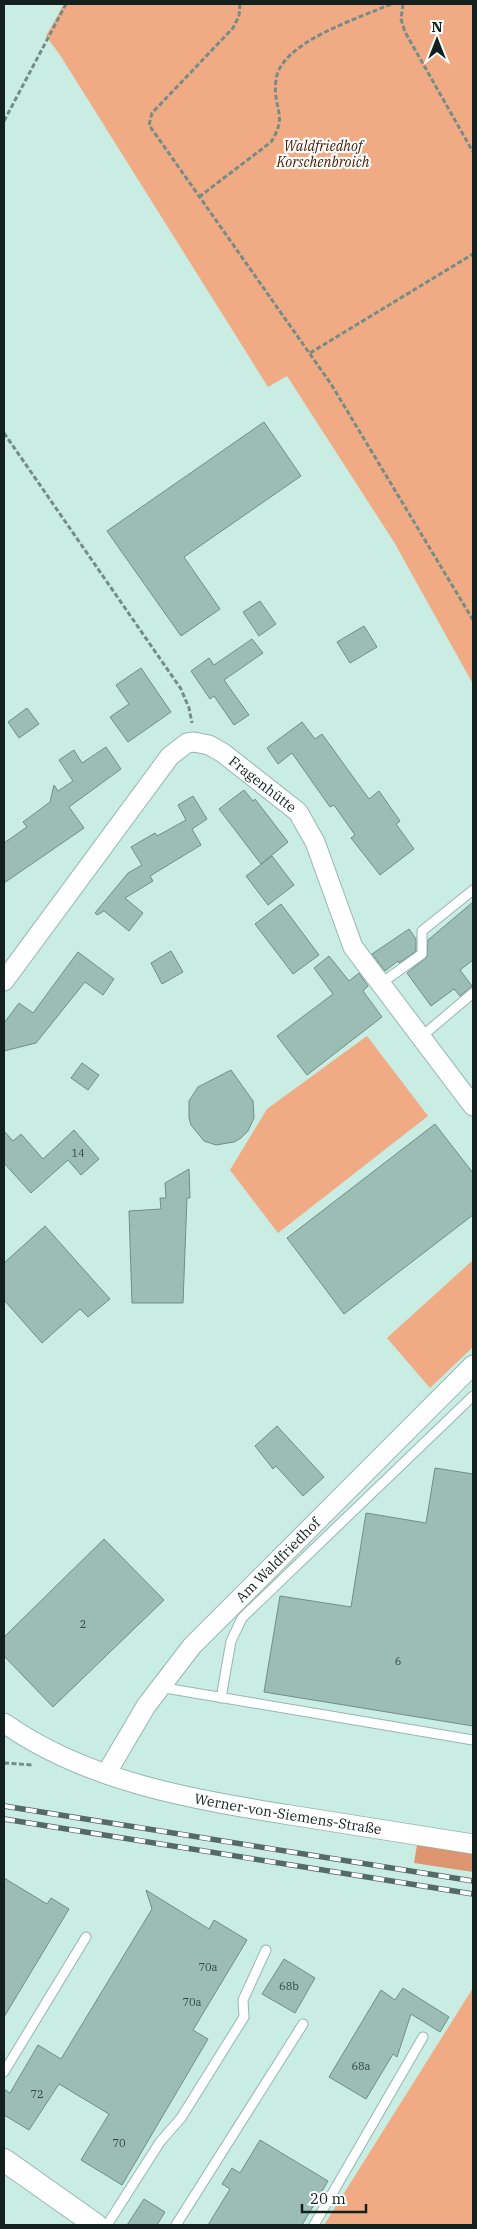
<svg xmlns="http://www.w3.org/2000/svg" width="477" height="2229" font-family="'IBM Plex Serif',serif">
<rect width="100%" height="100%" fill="#c9ece3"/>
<!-- green -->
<g fill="#f0aa84">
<polygon points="64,4 473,4 473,684 394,542 287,376 268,387 60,55 46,36"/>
<polygon points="367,1036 428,1116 278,1233 230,1170 267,1109"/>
<polygon points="473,1260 473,1347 430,1388 387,1338"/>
<polygon points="473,1988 473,2225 324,2225"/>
</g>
<!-- forest -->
<polygon fill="#dd966f" points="417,1845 473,1853 473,1872 414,1863"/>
<!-- building -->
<g fill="#9bbdb4" stroke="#6e8f87">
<polygon points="264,422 301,476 184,557 220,609 181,636 107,531"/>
<polygon points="260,601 276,624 259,636 243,612"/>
<polygon points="364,626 377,647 350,663 337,642"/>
<polygon points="252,639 263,653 224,680 249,715 234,725 214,696 210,699 191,671 209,658 214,665"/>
<polygon points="141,668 171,712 128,742 110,717 129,704 116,685"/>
<polygon points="27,708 39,724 19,738 8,722"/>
<polygon points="302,722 315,739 322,734 369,799 379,791 400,821 396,824 414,849 380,875 351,838 355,835 334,805 330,807 292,753 278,764 267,748"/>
<polygon points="106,747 121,769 69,807 84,828 4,883 4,843 27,827 23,822 50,802 54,785 58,791 73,781 59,760 74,750 82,763"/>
<polygon points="244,790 253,801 255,799 288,842 261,864 219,809"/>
<polygon points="193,796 207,819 192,829 201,845 150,876 153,881 125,898 143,913 129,931 104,911 97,915 95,913 128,873 142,865 131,847 155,833 157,836 186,820 178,805"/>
<polygon points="272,856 294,885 268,905 246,876"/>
<polygon points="473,902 473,960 460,970 472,986 460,996 454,989 431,1006 407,973 427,957 428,940"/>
<polygon points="281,904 319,955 293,974 255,924"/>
<polygon points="409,929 416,939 416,951 399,963 398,961 385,971 372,954"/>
<polygon points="171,951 183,972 162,984 151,963"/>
<polygon points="78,952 114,979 103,995 85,982 36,1043 4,1051 4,1023 19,1003 33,1013"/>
<polygon points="329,956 349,981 359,973 368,986 363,991 382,1017 307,1075 277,1036 333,994 314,968"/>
<polygon points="82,1063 99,1075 88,1090 71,1078"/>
<polygon points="231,1070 253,1101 254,1118 248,1131 241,1138 234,1142 216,1145 204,1141 191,1125 189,1118 189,1101 198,1087"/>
<polygon points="435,1124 473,1173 473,1215 344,1314 287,1238"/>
<polygon points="74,1130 99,1159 81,1175 68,1160 31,1193 4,1163 4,1131 13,1141 21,1134 43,1159"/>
<polygon points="189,1169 190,1198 187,1198 183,1303 132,1303 129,1211 161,1209 160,1198 166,1198 165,1183"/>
<polygon points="45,1226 110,1299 88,1317 80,1309 42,1343 4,1300 4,1263"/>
<polygon points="277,1426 324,1477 303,1496 276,1466 273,1469 255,1446"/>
<polygon points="435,1468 473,1474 473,1726 264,1692 280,1596 351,1607 366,1513 426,1523"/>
<polygon points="104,1539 164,1600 53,1707 4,1656 4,1637"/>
<polygon points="4,1878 47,1904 51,1898 69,1909 4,2017"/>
<polygon points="146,1890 209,1929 214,1920 247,1940 193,2030 208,2039 122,2185 81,2160 109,2114 59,2084 29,2130 4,2115 4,2089 10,2093 38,2045 61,2059 152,1909"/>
<polygon points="284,1959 315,1978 295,2013 262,1994"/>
<polygon points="403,1988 449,2017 440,2032 411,2014 397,2057 393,2054 366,2099 329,2077 381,1990 395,2000"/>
<polygon points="260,2140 328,2181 302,2225 208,2225 230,2189 222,2184 232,2168 240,2173"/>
<polygon points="144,2199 165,2212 157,2225 127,2225"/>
</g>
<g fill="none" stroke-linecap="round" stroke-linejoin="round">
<defs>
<g id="service">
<polyline points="380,984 422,954 422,931 473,890"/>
<polyline points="421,1037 473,993"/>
<polyline points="159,1687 473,1740"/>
<polyline points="221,1698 231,1641 242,1618 473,1396"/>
<polyline points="4,2072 86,1937"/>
<polyline points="107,2225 160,2142 181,2118 244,2017 243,2000 266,1950"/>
<polyline points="176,2225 303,2024"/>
<polyline points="314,2225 423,2037"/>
</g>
<g id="minor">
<path id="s1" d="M4,981L170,756L187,743L194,742L209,745L223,753L298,812L315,842L353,947L473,1106"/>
<path id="s2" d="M4,1723C88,1782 191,1799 290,1815C351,1825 412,1834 473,1844"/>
<path id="s3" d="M106,1774L146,1706L192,1646L473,1365"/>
</g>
<polyline id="tertiary" points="4,2160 96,2225"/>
</defs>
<!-- service casing -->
<use href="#service" stroke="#95b7ae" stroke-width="11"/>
<!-- minor casing -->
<use href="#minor" stroke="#95b7ae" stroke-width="21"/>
<!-- tertiary casing -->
<use href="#tertiary" stroke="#95b7ae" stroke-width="24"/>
<!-- path -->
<g stroke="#758d87" stroke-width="3" stroke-dasharray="5 2.5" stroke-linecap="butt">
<polyline points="240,4 239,16 233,28 152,113 149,125 331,384 473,620"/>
<polyline points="403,4 401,19 405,32 473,152"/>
<polyline points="4,121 66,4"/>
<path d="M199,197L271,142C289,114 272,109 276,80C280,42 360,18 391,4"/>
<polyline points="310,353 473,254"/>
<polyline points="4,433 181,689 189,708 192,723"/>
<polyline points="4,1763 33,1765"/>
</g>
<!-- service -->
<use href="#service" stroke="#fff" stroke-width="9"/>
<!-- minor -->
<use href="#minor" stroke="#fff" stroke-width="19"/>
<!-- tertiary -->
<use href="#tertiary" stroke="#fff" stroke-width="22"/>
<defs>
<g id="rail">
<polyline points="4,1806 473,1881"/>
<polyline points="4,1819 473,1894"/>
</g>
</defs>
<!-- rail casing -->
<use href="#rail" stroke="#556a65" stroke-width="5.5"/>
<!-- rail -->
<use href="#rail" stroke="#fff" stroke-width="4" stroke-dasharray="11" stroke-linecap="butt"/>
</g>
<g text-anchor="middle" stroke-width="4.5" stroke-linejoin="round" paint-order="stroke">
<!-- number labels -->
<g font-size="11" fill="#354743">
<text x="78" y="1157">14</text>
<text x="83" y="1628">2</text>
<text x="398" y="1665">6</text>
<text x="208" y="1971">70a</text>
<text x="289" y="1990">68b</text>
<text x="192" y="2006">70a</text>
<text x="361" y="2070">68a</text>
<text x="37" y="2098">72</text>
<text x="119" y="2147">70</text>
</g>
<!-- park labels -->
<g font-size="14" font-style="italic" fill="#471b00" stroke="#fff">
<text x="323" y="151">Waldfriedhof<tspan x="323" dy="16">Korschenbroich</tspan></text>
</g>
<!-- street labels -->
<g font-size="14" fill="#13201d" stroke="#fff">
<text dy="5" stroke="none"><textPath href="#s1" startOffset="390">Fragenhütte</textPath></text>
<text dy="5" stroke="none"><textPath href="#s3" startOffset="276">Am Waldfriedhof</textPath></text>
<text dy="5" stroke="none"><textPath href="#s2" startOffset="301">Werner-von-Siemens-Straße</textPath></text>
</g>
</g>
<!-- border -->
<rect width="477" height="2229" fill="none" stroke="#13201d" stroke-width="10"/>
<!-- north arrow -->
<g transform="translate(437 40)" stroke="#ffffff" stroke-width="4" paint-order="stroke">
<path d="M0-4L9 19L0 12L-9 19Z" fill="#13201d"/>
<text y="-8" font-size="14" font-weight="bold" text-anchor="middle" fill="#13201d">N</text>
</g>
<!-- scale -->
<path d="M302 2204v8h64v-8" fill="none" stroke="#13201d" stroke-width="2.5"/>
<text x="310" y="2204" font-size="15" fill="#13201d" stroke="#ffffff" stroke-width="4" paint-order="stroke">20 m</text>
</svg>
